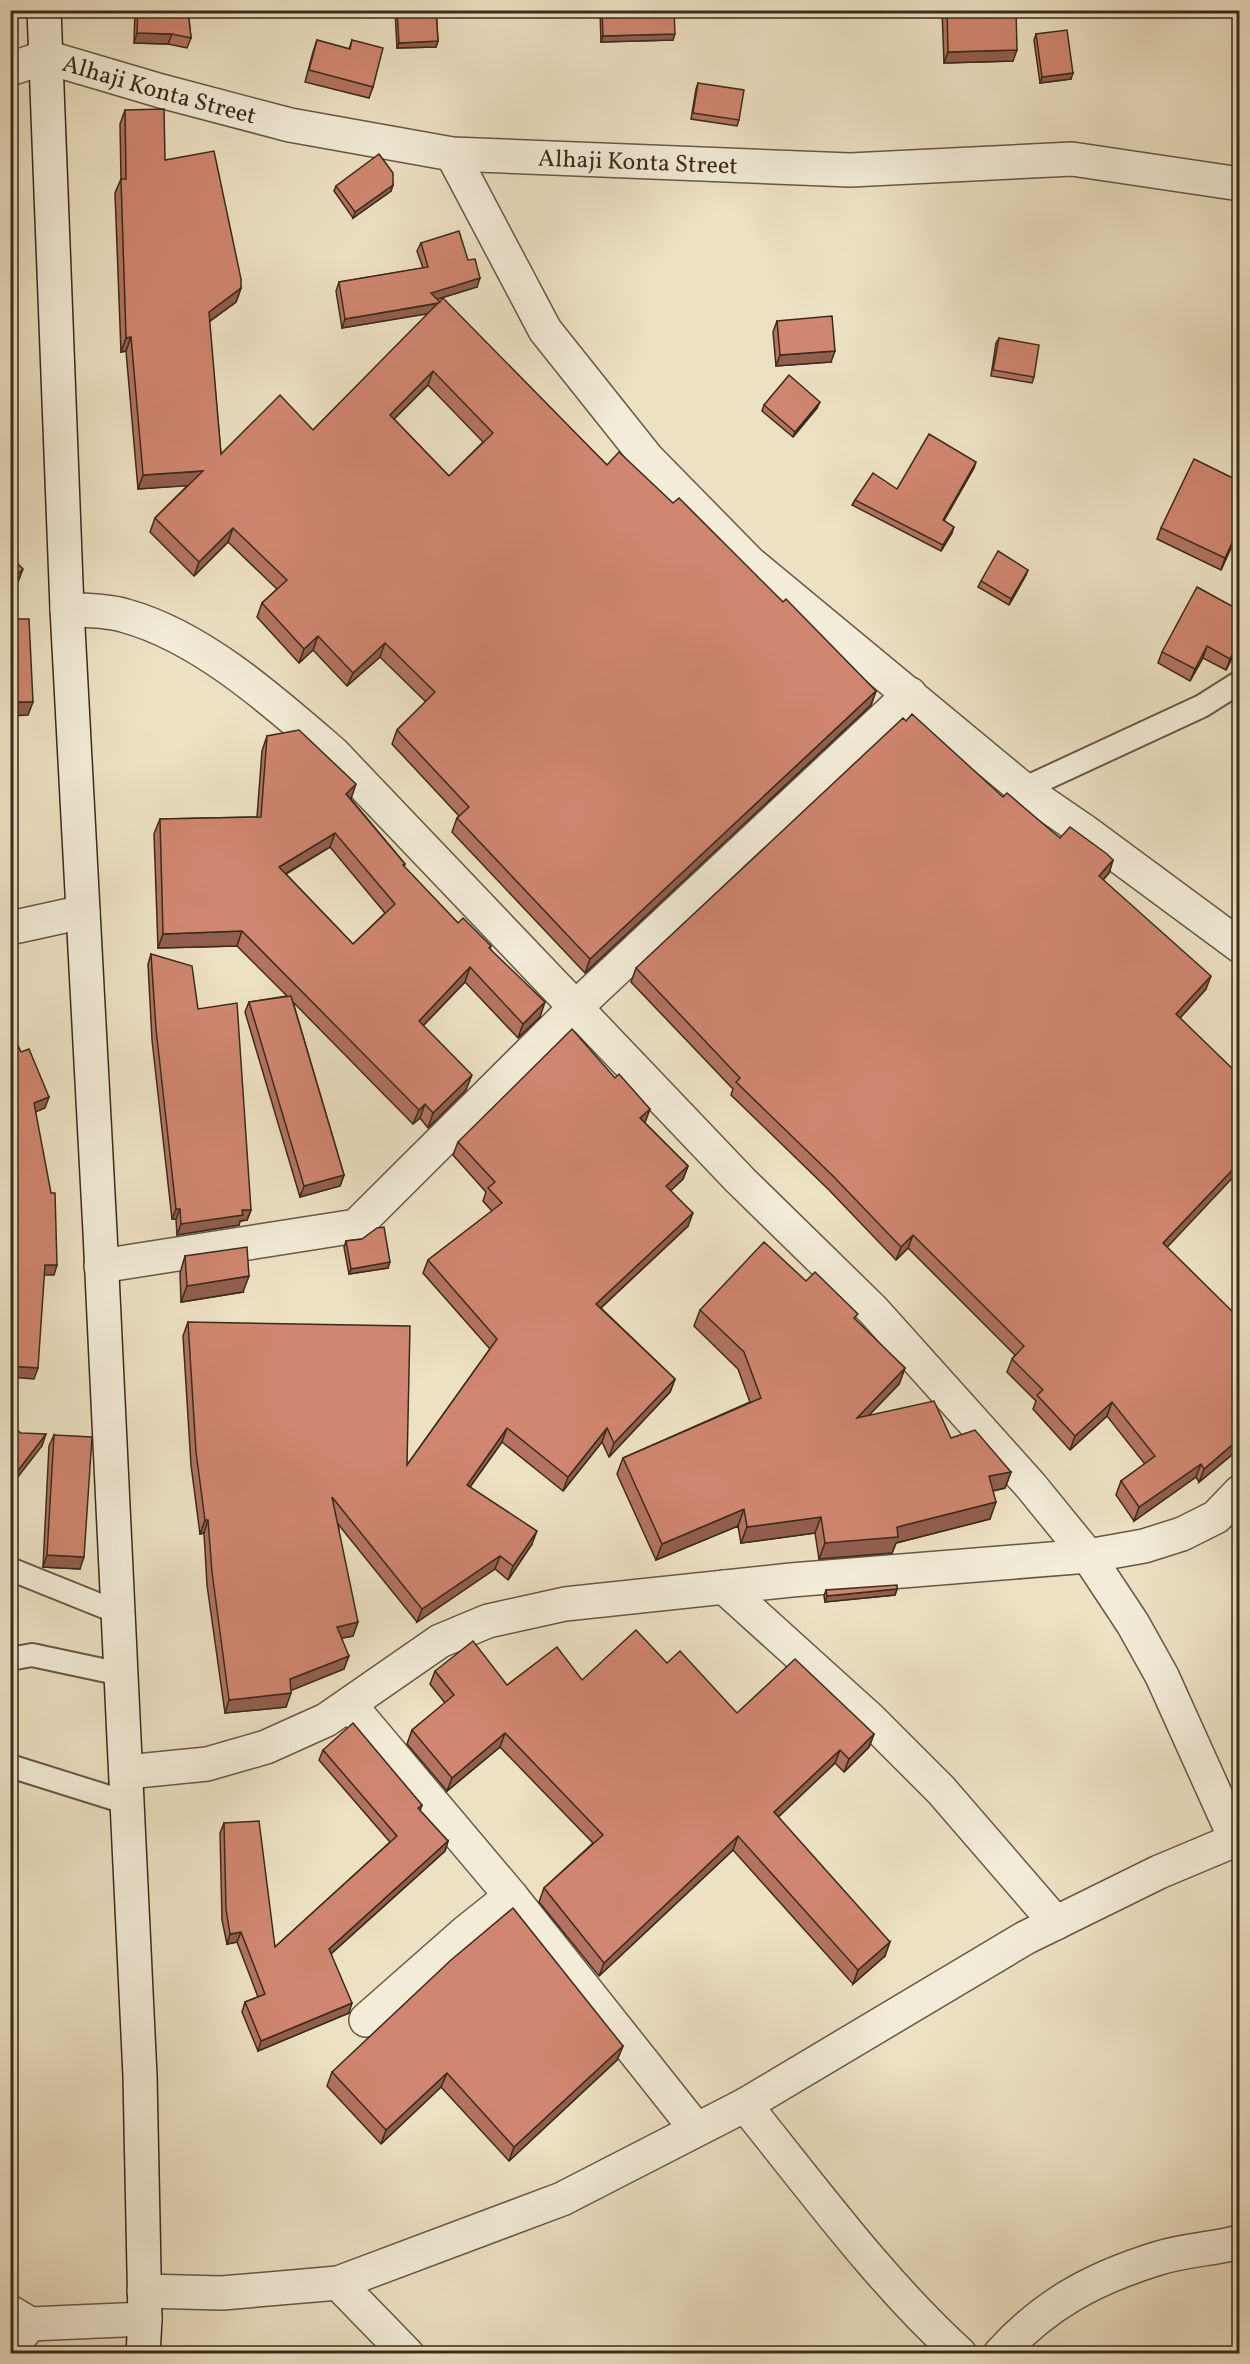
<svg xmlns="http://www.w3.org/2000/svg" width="1250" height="2364" font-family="Vollkorn,serif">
<rect width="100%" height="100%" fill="#ede1c3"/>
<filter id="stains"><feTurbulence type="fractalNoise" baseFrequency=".00333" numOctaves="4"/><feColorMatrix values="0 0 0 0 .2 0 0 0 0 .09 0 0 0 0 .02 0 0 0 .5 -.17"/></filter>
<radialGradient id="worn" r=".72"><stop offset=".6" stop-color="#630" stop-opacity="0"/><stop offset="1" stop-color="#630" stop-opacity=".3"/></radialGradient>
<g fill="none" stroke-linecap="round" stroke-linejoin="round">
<defs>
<g id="lane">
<polyline points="1023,789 1202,706 1240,682"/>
<polyline points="10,1569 117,1612"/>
<polyline points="10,1659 32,1655 121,1674"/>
<polyline points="10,1766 128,1803"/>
</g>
<g id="street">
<path id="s1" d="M10,69L46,57L161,91L290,125L452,154L850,170L1072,159L1240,184"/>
<polyline points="452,154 545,330 647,458 750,563 1023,789 1083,830 1240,946"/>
<path d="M67,609C86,611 108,610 126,616C202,637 274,702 333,753L740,1180L873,1310L1031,1486L1088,1556L1133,1624L1162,1676L1236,1840"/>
<polyline points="10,928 83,912"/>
<polyline points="101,1266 356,1226 576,1007 910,694"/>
<polyline points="724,1587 869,1718 941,1790 1056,1923"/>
<polyline points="350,1705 511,1896 696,2129"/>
<polyline points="127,1772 207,1764 266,1747 326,1720 440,1641 488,1621 565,1604 791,1580 1088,1556 1144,1546 1182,1534 1216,1517 1240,1492"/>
<polyline points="366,2020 467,1931 511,1896"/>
<path d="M745,2105C814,2190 879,2280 960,2354"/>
<polyline points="338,2283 407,2354"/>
<polyline points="144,2291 222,2293 338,2283 562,2199 745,2105 1025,1938 1159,1872 1240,1838"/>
<polyline points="10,2312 30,2324 145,2319"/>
<polyline points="10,2349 30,2324"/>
<path d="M1000,2354C1045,2304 1094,2278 1159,2258C1185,2250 1213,2249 1240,2242"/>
</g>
<polyline id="secondary" points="44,10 67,609 100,1232 140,2076 145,2319 143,2354"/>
</defs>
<!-- lane casing -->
<use href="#lane" stroke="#675846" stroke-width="26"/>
<!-- street casing -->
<use href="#street" stroke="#675846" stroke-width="36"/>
<!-- secondary casing -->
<use href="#secondary" stroke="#3a2b1c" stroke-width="36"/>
<!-- lane -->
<use href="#lane" stroke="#f3ecd8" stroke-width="22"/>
<!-- street -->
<use href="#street" stroke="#f3ecd8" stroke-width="33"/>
<!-- secondary -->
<use href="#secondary" stroke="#f3ecd8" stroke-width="33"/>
</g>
<!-- wall -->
<g fill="#b37360" stroke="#3a2b1c" stroke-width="1.5" fill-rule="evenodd">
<polygon points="135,10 188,10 191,38 187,48 168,44 134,43"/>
<polygon points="395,10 436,10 438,41 436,47 397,48"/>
<polygon points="674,10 673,40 601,42 600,11"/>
<polygon points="942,10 1016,10 1013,61 944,63"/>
<polygon points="1036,34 1071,79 1040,83 1034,40"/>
<polygon points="317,40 349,49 352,40 373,87 369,98 305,82 313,52"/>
<polygon points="698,83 739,120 737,126 691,119 696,89"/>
<path d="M125,110L165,160L241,288L236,302L209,322L221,454L313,430L429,313L342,328L336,291L339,282L423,268L417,251L421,243L477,287L437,299L607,465L673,503L783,602L876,691L871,705L585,973L452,832L457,818L459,816L392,744L397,730L426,702L380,657L347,686L313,650L299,663L257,617L262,603L277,589L228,542L194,576L150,532L155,518L188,485L138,489L126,351L121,352L115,193L121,179L120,124ZM428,385L483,442L449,476L394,419Z"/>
<polygon points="393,185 391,191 353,218 334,191 336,186"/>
<polygon points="777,321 831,362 776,366 773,332"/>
<polygon points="999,338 1034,377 1032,383 991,376 996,343"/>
<polygon points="764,405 817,408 793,437 762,411"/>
<polygon points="974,468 944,520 952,533 941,551 852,505 855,500"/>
<polygon points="1161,528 1239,530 1221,570 1157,539"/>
<polygon points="1026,575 1009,605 978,587 981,581"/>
<polygon points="1239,610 1239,644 1226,670 1203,658 1190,681 1158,663 1162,652"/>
<path d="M267,736L351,799L405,864L404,867L458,923L491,946L490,949L540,1017L518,1038L465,982L423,1026L466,1090L428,1128L420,1118L413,1124L293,1002L344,1175L340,1186L300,1197L245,1012L249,1002L287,996L237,946L158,948L154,834L160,819L257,817L262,751ZM330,847L385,913L353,944L286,874Z"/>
<polygon points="1003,797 1060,838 1113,860 1109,873 1103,880 1206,989 1180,1018 1167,1247 1239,1449 1199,1482 1196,1477 1134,1521 1116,1495 1121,1481 1145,1464 1107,1416 1070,1450 1033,1409 1036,1401 1007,1372 1012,1359 1015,1355 908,1248 896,1260 829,1190 731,1095 733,1089 631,982 636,968"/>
<polygon points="151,954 198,1009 251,1210 247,1220 240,1221 239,1225 177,1235 176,1219 172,1219 152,1040 148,964"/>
<polygon points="645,1123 688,1166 683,1179 670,1191 688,1226 601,1308 675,1379 670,1392 609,1457 602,1442 563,1491 502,1442 470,1487 532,1544 508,1580 495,1569 417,1622 338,1524 353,1636 342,1638 344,1669 291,1690 286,1707 225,1713 207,1585 204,1533 200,1534 191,1465 183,1336 188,1322 407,1465 490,1349 423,1273 428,1260 492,1211 483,1201 486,1192 453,1155 458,1142"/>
<polygon points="362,1239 388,1268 349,1274 344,1247 346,1241"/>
<polygon points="185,1256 243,1292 181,1302 180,1273"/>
<polygon points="806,1281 855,1320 905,1368 899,1384 869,1415 951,1438 1011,1472 1005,1488 993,1491 990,1519 896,1543 892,1553 819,1559 815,1533 741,1543 738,1526 656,1560 617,1474 623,1458 750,1402 738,1369 694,1326 700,1310"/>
<polygon points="54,1435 80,1569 43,1567 49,1446"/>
<polygon points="897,1589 895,1595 825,1602 824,1596 826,1590"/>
<polygon points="667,1663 737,1713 874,1734 869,1747 844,1772 835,1763 778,1817 885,1956 853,1984 733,1850 599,1976 539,1902 544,1888 593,1843 500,1747 447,1791 407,1744 412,1730 445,1703 430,1684 435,1671 507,1685 582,1680"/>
<polygon points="323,1750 422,1805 420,1811 448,1841 445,1851 331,1954 349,2013 258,2051 242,2012 245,2002 258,1997 237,1942 227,1944 222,1920 220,1833 224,1823 275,1947 390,1842 319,1760"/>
<polygon points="623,2046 617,2060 509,2161 441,2087 381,2144 327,2086 332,2072"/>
</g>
<!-- shaded-wall -->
<g fill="#925e4e" stroke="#3a2b1c" stroke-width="1.5">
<polygon points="137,33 172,34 168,44 134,43"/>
<polygon points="675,34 673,40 601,42 603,36"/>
<polygon points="438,41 436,47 397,48 399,43"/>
<polygon points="1017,50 1013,61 944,63 948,52"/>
<polygon points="1073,73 1071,79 1040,83 1042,77"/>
<polygon points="393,185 391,191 353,218 355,212"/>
<polygon points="480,278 477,287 428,302 431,293"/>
<polygon points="241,288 236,302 203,326 209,312"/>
<polygon points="441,303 438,312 342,328 345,319"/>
<polygon points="131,337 126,351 121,352 126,338"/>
<polygon points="835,351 831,362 776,366 780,355"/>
<polygon points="433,371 428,385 384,429 390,415"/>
<polygon points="820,402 817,408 793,437 795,432"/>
<polygon points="976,462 974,468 941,526 943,520"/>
<polygon points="203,471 198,485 138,489 143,475"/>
<polygon points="954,527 952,533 941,551 943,545"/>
<polygon points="233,528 228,542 194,576 199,562"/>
<polygon points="1239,528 1239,530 1221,570 1225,558"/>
<polygon points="23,569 18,582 10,590 10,581"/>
<polygon points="1028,570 1026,575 1009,605 1011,599"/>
<polygon points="318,636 313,650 299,663 304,649"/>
<polygon points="1239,641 1239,644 1226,670 1230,659"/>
<polygon points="385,643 380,657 347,686 353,673"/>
<polygon points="1207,646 1203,658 1190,681 1195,669"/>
<polygon points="876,691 871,705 585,973 590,959"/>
<polygon points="10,702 33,702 28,715 10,716"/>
<polygon points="356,784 351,799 346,794"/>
<polygon points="335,833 330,847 273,881 279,867"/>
<polygon points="1113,860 1109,873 1094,890 1099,876"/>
<polygon points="242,931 237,946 158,948 163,934"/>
<polygon points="470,967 465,982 414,1035 419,1021"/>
<polygon points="1211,976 1206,989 1171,1028 1176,1014"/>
<polygon points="545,1002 540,1017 518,1038 523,1024"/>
<polygon points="472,1075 466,1090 428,1128 433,1113"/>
<polygon points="49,1097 45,1108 31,1114 34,1103"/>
<polygon points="425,1104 420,1118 413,1124 419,1110"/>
<polygon points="650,1109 645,1123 640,1118"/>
<polygon points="1239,1163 1239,1171 1158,1257 1163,1243"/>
<polygon points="688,1166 683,1179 661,1200 666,1186"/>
<polygon points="344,1175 340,1186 300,1197 304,1186"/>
<polygon points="176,1209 180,1209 176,1219 172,1219"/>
<polygon points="242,1210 251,1210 247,1220 240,1221 239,1225 177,1235 181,1224"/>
<polygon points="693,1213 688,1226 591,1317 596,1304"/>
<polygon points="913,1235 908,1248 896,1260 901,1247"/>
<polygon points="390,1262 388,1268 349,1274 351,1269"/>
<polygon points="45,1265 57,1265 54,1275 41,1275"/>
<polygon points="249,1276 243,1292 181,1302 187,1286"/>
<polygon points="10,1366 38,1368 34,1379 10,1377"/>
<polygon points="905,1368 899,1384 851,1434 857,1418"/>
<polygon points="675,1379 670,1392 609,1457 614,1443"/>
<polygon points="1112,1402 1107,1416 1070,1450 1075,1436"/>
<polygon points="507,1428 502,1442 462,1498 467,1485"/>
<polygon points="607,1428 602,1442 563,1491 568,1477"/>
<polygon points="46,1434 42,1446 10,1487 10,1481"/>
<polygon points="1239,1439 1239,1449 1199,1482 1204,1469"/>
<polygon points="1201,1464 1196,1477 1134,1521 1139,1507"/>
<polygon points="1011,1472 1005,1488 983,1493 989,1476"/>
<polygon points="996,1502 990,1519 896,1543 892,1553 819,1559 825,1543 897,1527"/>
<polygon points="744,1509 738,1526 656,1560 662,1544"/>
<polygon points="821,1517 815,1533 741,1543 747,1527"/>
<polygon points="205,1520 208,1520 204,1533 200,1534"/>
<polygon points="537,1531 532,1544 508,1580 513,1566"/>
<polygon points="47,1555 84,1557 80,1569 43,1567"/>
<polygon points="500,1556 495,1569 417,1622 422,1609"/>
<polygon points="897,1589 895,1595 825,1602 827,1596"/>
<polygon points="358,1622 353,1636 332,1640 337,1627"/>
<polygon points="349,1656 344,1669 285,1693 290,1679"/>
<polygon points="291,1693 286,1707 225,1713 229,1700"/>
<polygon points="505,1733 500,1747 447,1791 452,1778"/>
<polygon points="874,1734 869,1747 844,1772 849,1759"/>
<polygon points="840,1750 835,1763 769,1826 774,1812"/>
<polygon points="738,1836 733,1850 599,1976 604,1963"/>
<polygon points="448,1841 445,1851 325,1959 329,1949"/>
<polygon points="241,1932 237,1942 227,1944 230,1934"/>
<polygon points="890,1942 885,1956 853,1984 858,1970"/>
<polygon points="352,2003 349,2013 258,2051 261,2041"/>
<polygon points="623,2046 617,2060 509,2161 514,2147"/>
<polygon points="447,2073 441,2087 381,2144 386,2130"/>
</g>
<!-- building -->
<g fill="#d08670" stroke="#3a2b1c" stroke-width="1.5" fill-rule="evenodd">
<polygon points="138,10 188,10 191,38 172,34 137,33"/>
<polygon points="397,10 436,10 438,41 399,43"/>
<polygon points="602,10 674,10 675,34 603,36"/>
<polygon points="947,10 1016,10 1017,50 948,52"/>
<polygon points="1067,30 1073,73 1042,77 1036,34"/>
<polygon points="317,40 350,49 352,40 383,48 373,87 309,70"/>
<polygon points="698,83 744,90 739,120 693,113"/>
<path d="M164,109L165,160L214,151L241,279V288L209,312L221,454L280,395L313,430L443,298L607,465L619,452L673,503L679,498L783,602L786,599L876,691L590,959L457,818L469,807L397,730L435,692L385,643L353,673L318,636L304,649L262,603L287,580L233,528L199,562L155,518L203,471L143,475L131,337L126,338L121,179H126L125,110ZM433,371L493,433L449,476L390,415Z"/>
<polygon points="379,154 393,173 393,185 355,212 336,186"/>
<polygon points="459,231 468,260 475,259 480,278 431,293 440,302 438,303 345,319 339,282 428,267 421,243"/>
<polygon points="832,316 835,351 780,355 777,321"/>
<polygon points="999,338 1039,345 1034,377 993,370"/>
<polygon points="789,375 820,402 795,432 764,405"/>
<polygon points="929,434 976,462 943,520 954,527 943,545 855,500 873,473 897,489"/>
<polygon points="1194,459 1239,481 1239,528 1225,558 1161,528"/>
<polygon points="998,551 1028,570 1011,599 981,581"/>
<polygon points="10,556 23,569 10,581"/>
<polygon points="1197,587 1239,610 1239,641 1230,659 1207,646 1195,669 1162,652"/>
<polygon points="10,619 29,619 33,702 10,702"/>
<polygon points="912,714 1003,797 1007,793 1060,838 1070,827 1107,854 1113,860 1099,876 1211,976 1176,1014 1239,1075 1239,1163 1163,1243 1239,1318 1239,1439 1204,1469 1201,1464 1139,1507 1121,1481 1155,1456 1112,1402 1075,1436 1037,1395 1043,1390 1012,1359 1024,1346 913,1235 901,1247 833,1176 736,1082 740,1078 636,968 903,718 906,721"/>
<path d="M299,730L356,784L346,794L405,864L403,865L458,923L463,918L491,946L489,948L545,1002L523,1024L470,967L419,1021L472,1075L433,1113L425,1104L419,1110L242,931L163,934L160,819L261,817L267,736ZM335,833L395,904L353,944L279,867Z"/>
<polygon points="151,954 192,966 198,1009 237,1003 251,1210 242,1210 243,1215 181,1224 180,1209 176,1209 156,1029"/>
<polygon points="291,996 344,1175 304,1186 249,1002"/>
<polygon points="10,1028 21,1052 29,1049 49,1097 34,1103 51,1193 55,1193 57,1265 45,1265 38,1368 10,1366"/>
<polygon points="572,1029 615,1078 619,1074 650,1109 640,1118 688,1166 666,1186 693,1213 596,1304 675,1379 614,1443 607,1428 568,1477 507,1428 467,1485 537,1531 513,1566 500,1556 422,1609 332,1497 358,1622 337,1627 349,1656 290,1679 291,1693 229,1700 212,1572 208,1520 205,1520 196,1452 188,1322 410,1326 407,1465 497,1339 428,1260 502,1203 488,1188 495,1182 458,1142"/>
<polygon points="384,1227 390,1262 351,1269 346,1241 362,1239 377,1228"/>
<polygon points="764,1242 806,1281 815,1272 858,1314 854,1318 905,1368 857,1418 934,1401 951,1438 975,1430 1011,1472 989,1476 996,1502 897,1527 898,1537 825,1543 821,1517 747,1527 744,1509 662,1544 623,1458 761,1398 744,1352 700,1310"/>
<polygon points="247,1247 249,1276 187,1286 185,1256"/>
<polygon points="10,1425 21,1433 46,1434 10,1481"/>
<polygon points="54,1435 92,1437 84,1557 47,1555"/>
<polygon points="897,1585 897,1589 827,1596 826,1590"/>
<polygon points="636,1630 667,1663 680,1651 737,1713 795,1659 874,1734 849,1759 840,1750 774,1812 890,1942 858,1970 738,1836 604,1963 544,1888 603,1835 505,1733 452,1778 412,1730 454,1695 435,1671 473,1641 507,1685 557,1647 582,1680"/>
<polygon points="353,1723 422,1805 418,1808 448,1841 329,1949 352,2003 261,2041 245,2002 265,1994 241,1932 230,1934 226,1909 224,1823 259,1821 275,1947 397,1836 323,1750"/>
<polygon points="513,1908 623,2046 514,2147 447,2073 386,2130 332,2072 451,1960"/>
</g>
<g text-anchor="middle" stroke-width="4.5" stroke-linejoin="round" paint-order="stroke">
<!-- street labels -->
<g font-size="24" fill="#3a2b1c" stroke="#f3ecd8">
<text dy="8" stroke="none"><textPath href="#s1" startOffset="156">Alhaji Konta Street</textPath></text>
<text dy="8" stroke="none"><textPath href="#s1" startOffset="642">Alhaji Konta Street</textPath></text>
</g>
</g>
<!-- margin -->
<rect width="1250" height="2364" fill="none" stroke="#ede1c3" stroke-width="36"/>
<rect x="12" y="12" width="1226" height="2340" fill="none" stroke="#3a2b1c" stroke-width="3"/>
<rect x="18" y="18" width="1214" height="2328" fill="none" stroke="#3a2b1c" stroke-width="1.5"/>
<rect width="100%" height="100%" filter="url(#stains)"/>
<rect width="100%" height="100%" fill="url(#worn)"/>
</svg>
